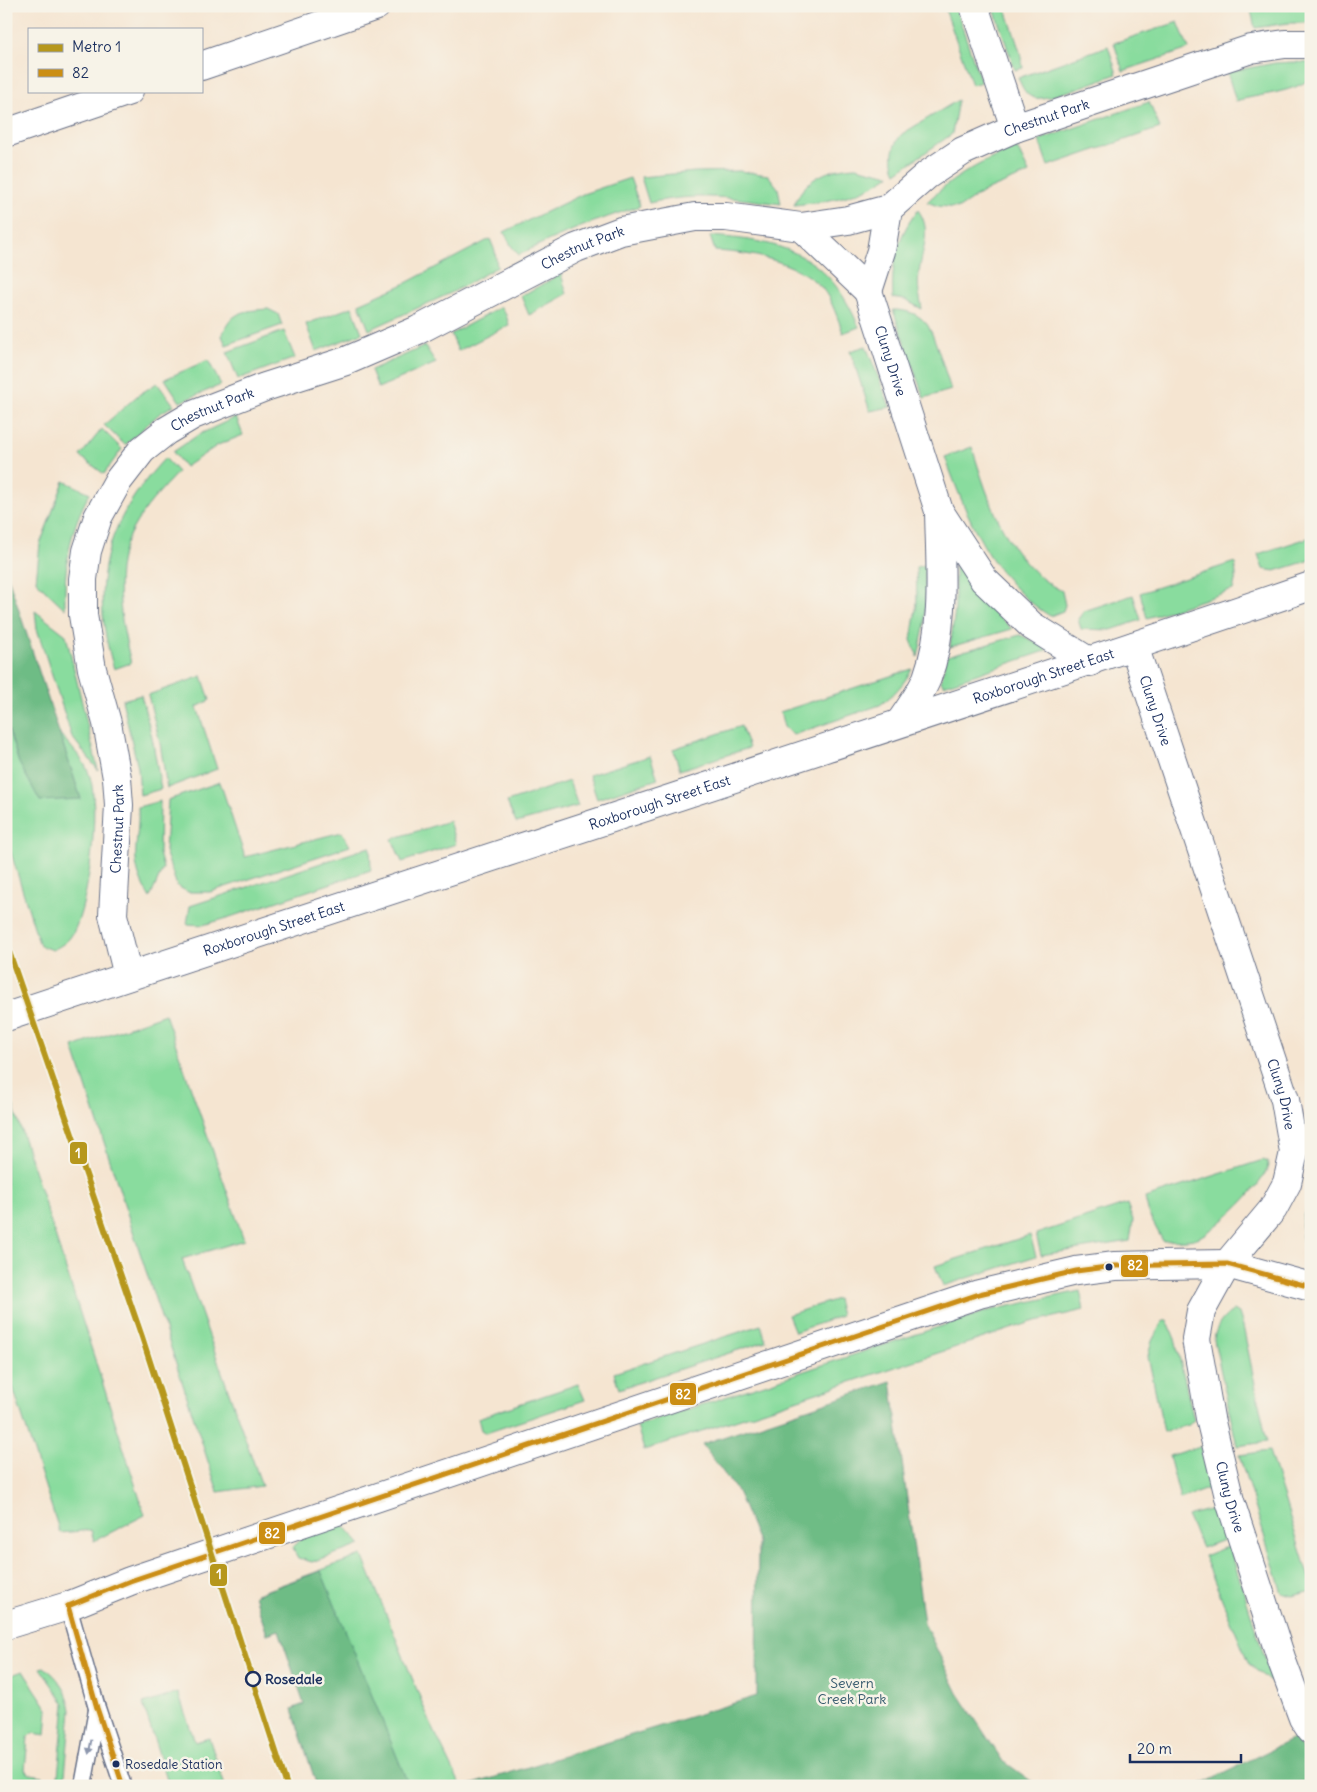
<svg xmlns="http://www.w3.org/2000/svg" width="1317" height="1792" font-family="Delius,sans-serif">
<rect width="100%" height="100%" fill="#f7f3e8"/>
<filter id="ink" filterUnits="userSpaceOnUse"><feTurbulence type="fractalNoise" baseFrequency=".02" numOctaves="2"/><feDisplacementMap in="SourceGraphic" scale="10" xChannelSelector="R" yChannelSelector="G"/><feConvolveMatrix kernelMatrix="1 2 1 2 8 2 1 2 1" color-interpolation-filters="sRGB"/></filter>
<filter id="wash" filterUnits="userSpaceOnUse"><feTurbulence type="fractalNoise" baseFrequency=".0096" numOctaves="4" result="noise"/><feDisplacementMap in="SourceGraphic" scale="20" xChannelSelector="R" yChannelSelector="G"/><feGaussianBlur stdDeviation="1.12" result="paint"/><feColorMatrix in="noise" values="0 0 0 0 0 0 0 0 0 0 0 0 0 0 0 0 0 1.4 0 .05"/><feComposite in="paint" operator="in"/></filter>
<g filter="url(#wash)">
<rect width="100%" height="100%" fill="#f5e5d1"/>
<!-- green -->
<g fill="#89dc9e" stroke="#52867e">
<polygon points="944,6 955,6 981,82 972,85"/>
<polygon points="993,6 1005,6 1020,52 1023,68 1015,70"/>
<polygon points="1250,6 1311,6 1311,23 1288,23 1255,28"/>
<polygon points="1178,22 1189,49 1123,71 1114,43"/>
<path d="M1108,46L1117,74C1101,79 1049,101 1035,98C1025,96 1022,86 1018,78Z"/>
<path d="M1293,62L1311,63V78C1294,93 1259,94 1236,101L1227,72L1275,63Z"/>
<path d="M958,100L952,134L896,173C890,159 892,145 902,134Z"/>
<polygon points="1149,102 1160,128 1048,166 1039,140"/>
<path d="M1017,148L1029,173L983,192L959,208L938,206L927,202C954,176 982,161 1017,148Z"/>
<path d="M856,167L890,175C861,196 828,202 794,205C804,178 830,168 856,167Z"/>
<path d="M739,171L768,175L778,188L781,204C733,198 698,192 649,203L641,177L695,172Z"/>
<path d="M630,178L640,206C598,220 558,234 519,255L512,247L504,232L583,194Z"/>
<path d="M918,210C933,230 921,252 919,274C917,286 920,298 922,309L905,300L893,298C891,265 897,236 918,210Z"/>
<path d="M710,236C785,241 828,254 859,327L843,333C838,319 832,300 822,288C795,260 751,253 715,251Z"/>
<polygon points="490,239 495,251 497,267 453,292 369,330 359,304 404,284"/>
<polygon points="561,274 567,294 529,315 521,296"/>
<polygon points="352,307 362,333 316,351 306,324"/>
<polygon points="501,307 506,315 509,325 458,351 451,334"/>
<path d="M268,309L278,314L282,325L226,345L222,336C231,311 243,311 268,309Z"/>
<path d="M893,310C906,310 917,313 926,323C934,332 946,375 951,390L924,398Z"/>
<polygon points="284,331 295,358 238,379 227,352"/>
<polygon points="425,346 436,363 378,388 371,370"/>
<polygon points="866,346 890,407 870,411 850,351"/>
<polygon points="208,360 221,385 180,402 165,379"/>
<polygon points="157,383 174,405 159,414 125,445 104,425 137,396"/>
<polygon points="236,417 243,435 218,445 185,467 173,452 198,435"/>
<polygon points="102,429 122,449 104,474 80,456"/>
<path d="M972,447C988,499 1008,565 1062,591L1065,605L1063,611L1050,616C992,581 967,517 945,457Z"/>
<path d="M165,458L178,472C161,490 144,508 132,530C110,569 121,622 131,663L114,669C88,584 105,522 165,458Z"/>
<path d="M64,481L90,493C69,530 64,567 65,609L36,581L40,544Z"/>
<polygon points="1311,537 1311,560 1275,571 1263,569 1258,554"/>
<polygon points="1235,562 1236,576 1233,590 1147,618 1140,593"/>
<polygon points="925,565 925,623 918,657 911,640 917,603 916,567"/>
<polygon points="955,565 959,567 986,603 1012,629 950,647 955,610"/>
<polygon points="1133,595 1141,620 1111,630 1081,629 1078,619 1084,611"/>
<polygon points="35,611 66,635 98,770 72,737 37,629"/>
<polygon points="1020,635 1045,646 1046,651 944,685 941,681 947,656"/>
<path d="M912,669C904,684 894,695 880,705L793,735L784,727L780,712Z"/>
<polygon points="202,676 210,700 197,707 217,769 167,788 160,743 148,695"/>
<polygon points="141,695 152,737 161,789 140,795 138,768 122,700"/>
<path d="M6,722L19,763L81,799L59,733C70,746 86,761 90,777C100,809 89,904 73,933C68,942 62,945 53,950L40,946L6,837Z"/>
<polygon points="741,726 749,748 680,770 673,749"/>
<polygon points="650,756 658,779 597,799 589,775"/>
<polygon points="569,781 578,806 516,823 507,802"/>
<polygon points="220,782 245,857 342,832 350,846 210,892 188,892 177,886 165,851 168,800"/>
<path d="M160,801L159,853L163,868L150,898C126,859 140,847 138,807Z"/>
<polygon points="449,821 456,844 402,862 392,839"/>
<polygon points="370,847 371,870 224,919 203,925 187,924 190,906"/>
<polygon points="165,1014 244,1240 182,1259 262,1486 218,1492 73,1047"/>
<polygon points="6,1083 145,1515 94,1541 91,1530 60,1533 6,1366"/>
<path d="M1263,1160L1268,1162C1271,1180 1212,1235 1194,1239C1185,1241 1173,1240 1163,1241L1149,1215L1145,1198Z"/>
<path d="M1311,1201V1254L1307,1253C1299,1234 1299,1217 1311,1201Z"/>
<polygon points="1127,1204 1133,1220 1130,1241 1041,1255 1036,1234"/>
<polygon points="1030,1235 1036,1256 943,1286 935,1266"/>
<polygon points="1080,1291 1084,1310 1032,1322 644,1450 637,1426 987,1311"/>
<polygon points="837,1299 841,1316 795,1332 788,1315"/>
<path d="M1234,1310L1239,1313L1243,1326L1267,1442L1237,1446L1214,1340C1215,1327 1223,1317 1234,1310Z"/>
<polygon points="1167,1320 1175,1339 1194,1420 1189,1425 1164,1432 1148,1356 1152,1341 1162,1322"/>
<polygon points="761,1325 766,1341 619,1389 614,1373"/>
<polygon points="578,1384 585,1400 486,1433 481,1430 478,1418"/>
<polygon points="1200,1446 1210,1488 1180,1499 1169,1456"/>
<polygon points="1269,1451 1311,1584 1311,1591 1293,1596 1282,1593 1239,1455"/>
<polygon points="1215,1508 1226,1539 1202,1548 1187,1516"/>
<polygon points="343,1524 361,1545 312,1562 298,1558 292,1547 302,1538"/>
<polygon points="1229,1546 1272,1680 1269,1681 1249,1664 1204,1556"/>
<polygon points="362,1555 430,1722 461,1786 317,1786 292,1709 304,1704 279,1630 267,1634 254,1595"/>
<path d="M44,1667C59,1678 68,1691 71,1710L64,1786H57L65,1704L40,1668Z"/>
<polygon points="23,1671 48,1709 46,1735 32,1733 28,1737 25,1770 30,1774 43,1776 42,1786 6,1786 6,1677"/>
<polygon points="178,1693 195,1742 209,1738 225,1786 169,1786 143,1704"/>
</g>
<!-- forest -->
<g fill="#6ebc85" stroke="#447672">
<polygon points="6,571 81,799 40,801 19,763 6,722"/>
<polygon points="891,1381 924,1623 958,1693 1002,1760 1038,1786 467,1786 757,1696 758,1542 737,1491 702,1444"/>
<polygon points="321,1571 409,1786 317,1786 292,1709 304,1704 279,1630 267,1634 254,1595"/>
<polygon points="1295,1738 1311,1763 1311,1786 1197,1786"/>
</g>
</g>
<g filter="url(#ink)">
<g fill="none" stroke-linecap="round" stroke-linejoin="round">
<defs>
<g id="lane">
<polyline points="68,1606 97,1708 123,1786"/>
<polyline points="83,1786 97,1710"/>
</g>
<g id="street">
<polyline points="974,6 1015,128"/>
<polyline points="201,66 376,6"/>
<polyline points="6,133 129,91"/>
<path id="s1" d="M888,209L881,251L868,291L939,511L984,580L1032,626L1090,662"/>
<polyline points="801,227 868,291"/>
<path id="s2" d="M1134,646L1285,1100L1294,1152L1287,1183L1273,1209L1227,1264L1201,1311L1196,1339L1210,1418L1230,1501L1283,1664L1303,1718L1311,1730"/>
<path d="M901,721C910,708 921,693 927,678C946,626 940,566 939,511"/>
<path id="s3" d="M128,976L113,915L119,805L117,778L107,723L92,669L83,615V579L87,551L98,517L118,481L142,450L166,431L193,415L265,387L346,361L418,330L576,248L621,231L695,217H726L801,227L848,220L888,209L927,175L963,151L1015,128L1251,49L1285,44H1311"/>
<path id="s4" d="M6,1017C441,872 877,734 1311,586"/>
<polyline points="6,1625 68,1606 130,1581 979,1294 1076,1271 1115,1266 1160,1265 1227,1264 1311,1287"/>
</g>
</defs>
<!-- lane casing -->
<use href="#lane" stroke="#676f86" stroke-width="19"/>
<!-- street casing -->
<use href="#street" stroke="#676f86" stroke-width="30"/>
<!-- lane -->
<use href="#lane" stroke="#fff" stroke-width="16"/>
<!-- street -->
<use href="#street" stroke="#fff" stroke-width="28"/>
<defs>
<g id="bus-1">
<polyline points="68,1606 130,1581 979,1294 1076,1271 1115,1266 1160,1265 1227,1264 1311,1287"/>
<polyline points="68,1606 97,1708 123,1786"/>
</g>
</defs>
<!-- bus-1 casing -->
<use href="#bus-1" stroke="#f7f3e8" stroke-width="9"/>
<!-- bus-1 -->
<use href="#bus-1" stroke="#cb8e13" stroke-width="5"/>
<defs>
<polyline id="metro-1" points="6,943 142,1337 287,1786"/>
</defs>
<!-- metro-1 casing -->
<use href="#metro-1" stroke="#f7f3e8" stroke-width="10"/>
<!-- metro-1 -->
<use href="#metro-1" stroke="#b6971c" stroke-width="6"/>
</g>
<!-- one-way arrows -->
<defs><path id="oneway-solid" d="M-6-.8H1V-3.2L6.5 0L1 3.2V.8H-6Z" transform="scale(1.25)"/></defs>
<use fill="#8d97ae" href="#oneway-solid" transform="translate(90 1747) rotate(101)"/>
</g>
<!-- markers -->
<g fill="#1b2f5e" stroke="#f7f3e8" stroke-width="2">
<circle cx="1109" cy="1267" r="4.5"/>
<circle cx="116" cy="1764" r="4.5"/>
</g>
<circle fill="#f7f3e8" stroke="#1b2f5e" stroke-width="2.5" cx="253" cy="1679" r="7"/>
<g text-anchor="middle" stroke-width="5" stroke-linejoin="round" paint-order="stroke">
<!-- bus labels -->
<g font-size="13" fill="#1b2f5e" stroke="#f7f3e8" text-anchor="start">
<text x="125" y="1769">Rosedale Station</text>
</g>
<!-- street labels -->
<g font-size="14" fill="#1b2f5e" stroke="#f7f3e8">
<text dy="5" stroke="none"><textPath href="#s3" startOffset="1532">Chestnut Park</textPath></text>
<text dy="5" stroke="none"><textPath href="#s3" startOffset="1034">Chestnut Park</textPath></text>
<text dy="5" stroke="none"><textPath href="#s1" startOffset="158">Cluny Drive</textPath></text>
<text dy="5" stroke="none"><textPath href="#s3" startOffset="629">Chestnut Park</textPath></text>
<text dy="5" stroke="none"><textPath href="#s4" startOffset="1092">Roxborough Street East</textPath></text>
<text dy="5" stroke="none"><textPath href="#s2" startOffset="68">Cluny Drive</textPath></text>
<text dy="5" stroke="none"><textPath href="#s4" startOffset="688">Roxborough Street East</textPath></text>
<text dy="5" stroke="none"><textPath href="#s3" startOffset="149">Chestnut Park</textPath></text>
<text dy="5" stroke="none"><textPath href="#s4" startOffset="282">Roxborough Street East</textPath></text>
<text dy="5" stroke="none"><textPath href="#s2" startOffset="472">Cluny Drive</textPath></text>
<text dy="5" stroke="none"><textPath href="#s2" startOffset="908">Cluny Drive</textPath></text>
</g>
<!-- stop labels -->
<g font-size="14" font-weight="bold" fill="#1b2f5e" stroke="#f7f3e8" text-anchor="start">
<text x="265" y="1684">Rosedale</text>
</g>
<!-- park labels -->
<g font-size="14" fill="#365a6e" stroke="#f7f3e8">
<text x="852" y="1688">Severn<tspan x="852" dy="16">Creek Park</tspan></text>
</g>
</g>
<g stroke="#f7f3e8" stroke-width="2">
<rect x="69" y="1141" width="19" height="24" rx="5" fill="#b6971c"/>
<rect x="1120" y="1254" width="29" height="24" rx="5" fill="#cb8e13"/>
<rect x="669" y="1382" width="28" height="24" rx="5" fill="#cb8e13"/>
<rect x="258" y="1521" width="28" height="24" rx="5" fill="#cb8e13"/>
<rect x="209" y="1563" width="19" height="24" rx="5" fill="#b6971c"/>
</g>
<g font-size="14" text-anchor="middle" font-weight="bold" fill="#fff">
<text x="78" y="1158">1</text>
<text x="1135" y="1270">82</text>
<text x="683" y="1399">82</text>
<text x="272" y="1538">82</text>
<text x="219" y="1579">1</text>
</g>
<!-- margin -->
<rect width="1317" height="1792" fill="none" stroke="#f7f3e8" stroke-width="25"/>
<!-- legend -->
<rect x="28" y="28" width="175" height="65" fill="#f7f3e8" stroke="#9fa5b1"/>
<rect x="38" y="44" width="25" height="8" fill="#b6971c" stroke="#9fa5b1"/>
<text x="72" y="52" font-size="15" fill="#1b2f5e">Metro 1</text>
<rect x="38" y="69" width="25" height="8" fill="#cb8e13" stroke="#9fa5b1"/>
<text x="72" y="78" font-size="15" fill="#1b2f5e">82</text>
<!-- scale -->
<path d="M1130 1754v8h111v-8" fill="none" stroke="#1b2f5e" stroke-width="2.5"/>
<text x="1137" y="1754" font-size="15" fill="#1b2f5e" stroke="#f7f3e8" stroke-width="4" paint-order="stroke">20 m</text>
</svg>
